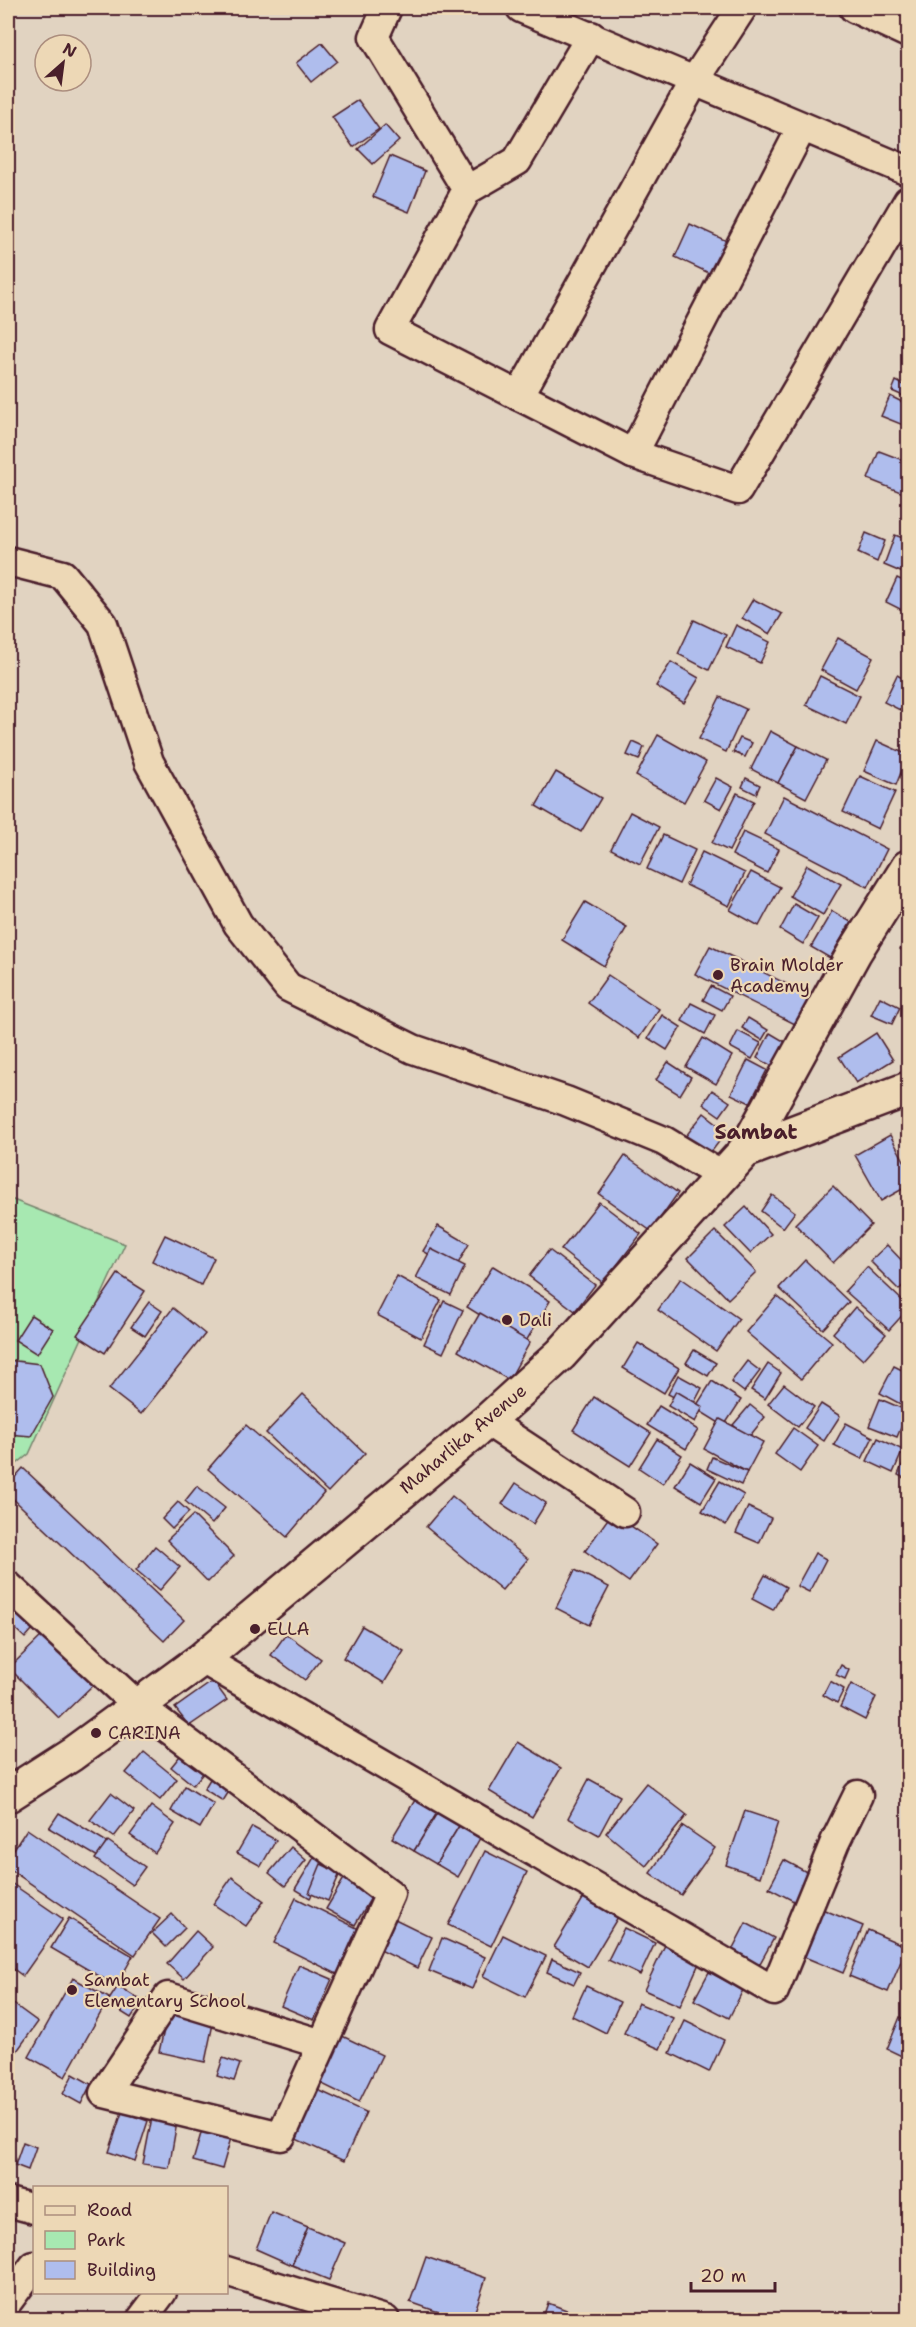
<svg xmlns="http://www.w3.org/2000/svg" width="916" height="2327" font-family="'Shantell Sans',sans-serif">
<rect width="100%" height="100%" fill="#e1d3c1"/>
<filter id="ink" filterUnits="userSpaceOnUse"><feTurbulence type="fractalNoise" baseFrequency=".0167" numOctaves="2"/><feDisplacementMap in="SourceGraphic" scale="12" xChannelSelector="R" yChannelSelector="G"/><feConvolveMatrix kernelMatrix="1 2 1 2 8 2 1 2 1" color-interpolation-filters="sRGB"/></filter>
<g filter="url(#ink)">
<!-- green -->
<polygon fill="#a7e8b1" stroke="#78846e" stroke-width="1.5" points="8,1198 125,1244 29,1454 8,1471"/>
<!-- building -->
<g fill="#afbded" stroke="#4a1f2b" stroke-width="1.5">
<polygon points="322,43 337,61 311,82 296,63"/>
<polygon points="358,100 379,129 353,147 332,117"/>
<polygon points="385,125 399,141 373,164 358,149"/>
<polygon points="390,156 425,171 409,212 373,197"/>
<polygon points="690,224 729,242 713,275 675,257"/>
<polygon points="896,381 908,387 908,398 892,391"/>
<polygon points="890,396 908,405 908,427 881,416"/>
<polygon points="879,451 908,462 908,495 868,479"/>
<polygon points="866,533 885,541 877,562 858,553"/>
<polygon points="895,535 908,540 908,575 884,565"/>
<polygon points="897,578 908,583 908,613 886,602"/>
<polygon points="753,599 782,614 770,634 742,618"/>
<polygon points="694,620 726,635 709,670 678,654"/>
<polygon points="736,625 770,642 760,663 726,647"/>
<polygon points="838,638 873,657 856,689 821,670"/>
<polygon points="671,662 699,678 684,703 656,686"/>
<polygon points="897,675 908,681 908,714 884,702"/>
<polygon points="820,676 860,696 846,724 806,705"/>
<polygon points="720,697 746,709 726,752 699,739"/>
<polygon points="770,731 798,746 778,783 751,769"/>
<polygon points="658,735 706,762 684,802 636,776"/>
<polygon points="740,738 752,743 745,757 733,752"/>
<polygon points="877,741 908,755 896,785 864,771"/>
<polygon points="633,742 644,747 639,760 627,755"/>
<polygon points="798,746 826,760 806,798 778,783"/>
<polygon points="556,772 601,798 581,832 536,806"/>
<polygon points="860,776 895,792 878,829 843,812"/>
<polygon points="716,778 733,787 721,809 704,800"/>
<polygon points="746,778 760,785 756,794 742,787"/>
<polygon points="737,793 754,801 729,851 712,843"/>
<polygon points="784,796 887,849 868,887 765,834"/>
<polygon points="630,812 659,827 640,864 611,849"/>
<polygon points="743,832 779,849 767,873 732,855"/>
<polygon points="663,835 695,850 679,884 647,869"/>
<polygon points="702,852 745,873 729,906 686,885"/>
<polygon points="807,865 841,884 823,915 790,896"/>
<polygon points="751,872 780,887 759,926 730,910"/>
<polygon points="585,902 627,927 604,966 562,940"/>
<polygon points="794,904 818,918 803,944 780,930"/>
<polygon points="832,911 851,922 830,958 811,947"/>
<polygon points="908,934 908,954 900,949"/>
<polygon points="710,946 811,996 797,1025 695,974"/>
<polygon points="608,975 659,1009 639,1038 588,1003"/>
<polygon points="711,986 730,996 722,1010 703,1000"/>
<polygon points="880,997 900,1007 892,1024 871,1015"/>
<polygon points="691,1003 715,1015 705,1034 682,1021"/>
<polygon points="662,1015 681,1027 667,1050 648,1038"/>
<polygon points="748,1018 768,1030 762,1040 742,1028"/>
<polygon points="738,1031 761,1043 752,1059 730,1047"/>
<polygon points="770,1033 787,1043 774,1067 757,1058"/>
<polygon points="876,1033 893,1060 856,1083 839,1057"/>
<polygon points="703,1038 732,1056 716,1084 686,1067"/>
<polygon points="748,1060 767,1070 750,1103 731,1094"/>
<polygon points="668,1062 691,1077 680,1095 656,1080"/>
<polygon points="712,1090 730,1102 720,1116 703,1104"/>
<polygon points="704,1113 727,1131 709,1155 685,1137"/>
<polygon points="890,1135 908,1168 908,1186 881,1201 855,1155"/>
<polygon points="625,1156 678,1193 651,1231 599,1194"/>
<polygon points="833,1186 871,1225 833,1263 795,1224"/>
<polygon points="772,1195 795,1212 783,1228 761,1211"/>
<polygon points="599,1202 641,1234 603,1283 561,1250"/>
<polygon points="746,1207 771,1234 750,1253 725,1227"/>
<polygon points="438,1226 469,1244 455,1269 423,1251"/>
<polygon points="715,1231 756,1272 728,1299 688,1258"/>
<polygon points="165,1235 214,1258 201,1285 152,1261"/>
<polygon points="887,1245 908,1267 908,1280 899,1290 870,1261"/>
<polygon points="431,1249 465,1266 451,1295 416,1278"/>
<polygon points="549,1250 595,1285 575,1311 529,1276"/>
<polygon points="805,1260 849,1302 823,1329 779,1288"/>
<polygon points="493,1266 550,1301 525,1343 467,1307"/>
<polygon points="867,1267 908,1306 908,1309 889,1330 845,1291"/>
<polygon points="118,1274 145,1291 105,1353 77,1335"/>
<polygon points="397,1276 441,1300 421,1338 377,1315"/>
<polygon points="681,1278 739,1319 716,1351 658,1310"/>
<polygon points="777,1296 832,1342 801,1379 746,1332"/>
<polygon points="444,1301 463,1310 443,1353 424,1344"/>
<polygon points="149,1302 162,1311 145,1336 131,1327"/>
<polygon points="855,1307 886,1334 863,1360 833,1333"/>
<polygon points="173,1308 205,1334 141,1414 109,1389"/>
<polygon points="480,1313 530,1342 509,1380 458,1351"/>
<polygon points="31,1315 53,1329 37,1354 15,1340"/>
<polygon points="638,1343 679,1368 664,1393 623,1368"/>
<polygon points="694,1350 716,1363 708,1376 686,1363"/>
<polygon points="8,1360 40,1364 53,1397 31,1436 8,1434"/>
<polygon points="747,1361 760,1371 744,1392 731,1382"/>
<polygon points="768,1364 781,1373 765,1399 751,1390"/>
<polygon points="894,1366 908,1373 908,1398 904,1406 880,1393"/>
<polygon points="678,1375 702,1388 692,1407 668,1394"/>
<polygon points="712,1381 741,1400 724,1426 695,1408"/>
<polygon points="784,1384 814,1407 798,1427 768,1404"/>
<polygon points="676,1391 703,1407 695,1422 668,1406"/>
<polygon points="303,1394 365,1453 328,1492 266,1433"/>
<polygon points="594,1397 651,1433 630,1466 573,1430"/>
<polygon points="880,1399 908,1411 897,1437 869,1426"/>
<polygon points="821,1404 840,1416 824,1441 805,1428"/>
<polygon points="750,1405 765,1417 749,1437 733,1425"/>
<polygon points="659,1406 698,1430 686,1449 647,1425"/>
<polygon points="720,1419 763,1442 747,1472 704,1449"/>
<polygon points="846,1423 873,1437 862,1459 834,1445"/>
<polygon points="246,1425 324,1493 287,1537 208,1469"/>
<polygon points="793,1428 818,1446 800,1472 775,1454"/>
<polygon points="878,1438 903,1450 893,1473 867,1461"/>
<polygon points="657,1439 682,1455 663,1484 639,1468"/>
<polygon points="908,1451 908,1480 898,1475"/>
<polygon points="712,1457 747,1472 741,1485 707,1469"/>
<polygon points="690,1462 716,1478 701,1502 675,1486"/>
<polygon points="23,1468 184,1620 164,1641 8,1494 8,1485"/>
<polygon points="720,1481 744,1495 726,1525 702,1511"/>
<polygon points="516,1483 546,1503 533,1524 502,1504"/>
<polygon points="197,1486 225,1508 212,1524 185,1501"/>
<polygon points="452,1496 528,1559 502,1590 426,1527"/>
<polygon points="178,1502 189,1512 172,1529 162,1519"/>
<polygon points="748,1507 771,1518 759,1543 736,1533"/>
<polygon points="612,1513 657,1544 629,1582 585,1551"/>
<polygon points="193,1515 234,1556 208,1582 167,1540"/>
<polygon points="155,1546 180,1567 160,1590 136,1570"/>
<polygon points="815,1553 826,1559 809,1592 797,1586"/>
<polygon points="575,1570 609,1587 589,1625 556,1608"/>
<polygon points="765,1575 786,1587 773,1610 752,1599"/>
<polygon points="18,1604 39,1622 25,1638 8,1622 8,1615"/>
<polygon points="362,1626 404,1651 384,1683 343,1658"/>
<polygon points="46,1632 96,1682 59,1718 9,1668"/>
<polygon points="286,1634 321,1659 305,1680 271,1655"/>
<polygon points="841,1665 849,1670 845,1679 836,1675"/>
<polygon points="213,1681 227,1700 189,1726 175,1708"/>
<polygon points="830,1681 844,1689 837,1703 823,1695"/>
<polygon points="851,1684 876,1697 865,1720 840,1707"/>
<polygon points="518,1742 561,1768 532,1817 489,1791"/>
<polygon points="184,1751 206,1770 193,1785 171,1767"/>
<polygon points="144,1752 177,1779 160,1800 126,1773"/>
<polygon points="213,1774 233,1785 223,1801 204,1789"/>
<polygon points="589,1779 620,1796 599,1835 568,1818"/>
<polygon points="646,1783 687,1815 646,1866 606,1833"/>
<polygon points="185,1786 214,1804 200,1828 171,1811"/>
<polygon points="111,1793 134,1811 114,1837 90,1820"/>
<polygon points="415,1800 437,1813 414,1851 392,1838"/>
<polygon points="151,1806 175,1824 155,1853 130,1835"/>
<polygon points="745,1811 778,1822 760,1877 726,1865"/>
<polygon points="59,1813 107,1842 98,1857 49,1828"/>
<polygon points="437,1813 459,1826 436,1864 414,1851"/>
<polygon points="459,1826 480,1838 458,1877 436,1864"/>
<polygon points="683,1826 715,1848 681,1895 650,1873"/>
<polygon points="252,1827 276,1840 261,1866 237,1853"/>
<polygon points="27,1829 160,1919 135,1955 8,1868 8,1858"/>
<polygon points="108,1841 145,1867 132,1885 95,1859"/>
<polygon points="291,1847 306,1860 285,1886 269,1873"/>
<polygon points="485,1851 527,1872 491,1946 448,1925"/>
<polygon points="316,1854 330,1862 310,1898 295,1889"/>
<polygon points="784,1860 816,1877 801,1905 769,1888"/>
<polygon points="321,1864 340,1873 328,1901 309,1893"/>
<polygon points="346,1875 375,1891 355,1925 326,1909"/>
<polygon points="232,1877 264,1901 246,1926 213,1904"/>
<polygon points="8,1881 63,1919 23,1976 8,1965"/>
<polygon points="584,1897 618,1917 588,1967 554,1947"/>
<polygon points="296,1898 359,1929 337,1974 274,1943"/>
<polygon points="822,1909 863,1926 843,1973 802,1956"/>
<polygon points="172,1914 185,1928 166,1947 152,1933"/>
<polygon points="69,1918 133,1956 116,1986 51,1948"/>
<polygon points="393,1918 432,1937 417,1968 378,1949"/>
<polygon points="746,1923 774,1938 759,1965 732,1950"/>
<polygon points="624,1928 655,1943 640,1975 608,1960"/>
<polygon points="868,1930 907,1947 888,1992 849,1976"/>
<polygon points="196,1931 213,1947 184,1979 167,1964"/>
<polygon points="503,1935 546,1956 525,1997 483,1976"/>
<polygon points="442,1938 485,1957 472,1989 429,1971"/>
<polygon points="665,1945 700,1961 680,2006 644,1990"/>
<polygon points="552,1959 580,1972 574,1984 547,1972"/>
<polygon points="299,1965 332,1979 314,2020 281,2006"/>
<polygon points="709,1972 743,1990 729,2018 694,2000"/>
<polygon points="73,1978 109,1998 65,2077 29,2057"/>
<polygon points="118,1986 142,2001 131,2018 107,2003"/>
<polygon points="586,1986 620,2002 606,2033 572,2016"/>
<polygon points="8,2000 38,2022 17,2051 8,2044"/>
<polygon points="638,2003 673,2018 660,2049 624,2033"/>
<polygon points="170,2004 215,2014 205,2062 159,2052"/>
<polygon points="900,2017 908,2021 908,2059 887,2049"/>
<polygon points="685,2021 724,2040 709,2072 670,2053"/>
<polygon points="338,2034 382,2055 359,2102 316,2081"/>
<polygon points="223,2058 240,2064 234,2081 217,2076"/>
<polygon points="73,2074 91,2084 81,2104 63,2094"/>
<polygon points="318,2090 366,2112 344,2161 296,2139"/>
<polygon points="122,2112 148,2121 135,2161 109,2152"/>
<polygon points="152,2117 177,2122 169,2168 143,2164"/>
<polygon points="204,2123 233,2131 222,2169 193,2161"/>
<polygon points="23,2142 36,2147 28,2170 15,2165"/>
<polygon points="271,2212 308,2227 292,2265 256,2249"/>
<polygon points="308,2227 345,2243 329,2280 292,2265"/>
<polygon points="426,2257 486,2278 472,2320 461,2320 410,2302"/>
<polygon points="548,2303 593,2320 542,2320"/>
</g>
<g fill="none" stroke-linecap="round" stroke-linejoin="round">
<defs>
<g id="minor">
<polyline points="387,8 374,37 467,190"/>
<polyline points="521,8 908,171"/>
<polyline points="854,8 908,33"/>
<polyline points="591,36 517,161 467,190 390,330 633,454 738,490 908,201"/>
<polyline points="519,396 695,80 742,8"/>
<polyline points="633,454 802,127"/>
<polyline points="8,561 63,575 103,624 149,762 238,924 288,987 413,1049 566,1101 664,1141 722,1176"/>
<polyline points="487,1421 625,1512"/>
<polyline points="8,1586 137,1705 390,1894 281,2136 104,2093 168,1997 322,2044"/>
<polyline points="202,1659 774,1991 835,1842 858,1795"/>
<polyline points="8,2202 34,2209"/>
<polyline points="226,2271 385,2320"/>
<polyline points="8,2301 34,2266"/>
<polyline points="141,2320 162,2292"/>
</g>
<g id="secondary">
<polyline points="745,1151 854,953 908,867"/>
<polyline points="8,1795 72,1754 202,1659 487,1421 561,1354 745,1151 908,1089"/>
</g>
</defs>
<!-- minor casing -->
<use href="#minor" stroke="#4a1f2b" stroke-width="33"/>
<!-- secondary casing -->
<use href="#secondary" stroke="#4a1f2b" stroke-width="38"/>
<!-- minor -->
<use href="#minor" stroke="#edd8b6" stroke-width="28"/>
<!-- secondary -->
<use href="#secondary" stroke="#edd8b6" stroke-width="33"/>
</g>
</g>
<!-- markers -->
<g fill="#4a1f2b" stroke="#edd8b6" stroke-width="2">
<circle cx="718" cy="975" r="6"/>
<circle cx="507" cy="1320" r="6"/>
<circle cx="255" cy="1629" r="6"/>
<circle cx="96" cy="1733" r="6"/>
<circle cx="72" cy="1990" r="6"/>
</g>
<g text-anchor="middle" stroke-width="4.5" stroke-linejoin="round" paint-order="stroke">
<!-- poi labels -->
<g font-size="18" fill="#4a1f2b" stroke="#edd8b6" text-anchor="start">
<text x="730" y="971">Brain Molder<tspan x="730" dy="21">Academy</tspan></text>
<text x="519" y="1326">Dali</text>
<text x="267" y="1635">ELLA</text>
<text x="108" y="1739">CARINA</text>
<text x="84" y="1986">Sambat<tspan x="84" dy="21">Elementary School</tspan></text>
</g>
<!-- street labels -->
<g font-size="18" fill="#4a1f2b" stroke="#edd8b6">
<text transform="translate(463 1439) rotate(-40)" y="6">Maharlika Avenue</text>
</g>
<!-- quarter labels -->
<g font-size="21" font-weight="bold" fill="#4a1f2b" stroke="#edd8b6">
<text x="756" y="1139">Sambat</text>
</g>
</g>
<!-- margin -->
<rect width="916" height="2327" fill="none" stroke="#edd8b6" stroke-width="30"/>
<rect x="15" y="15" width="886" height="2297" fill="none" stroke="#4a1f2b" stroke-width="2" filter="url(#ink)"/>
<!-- legend -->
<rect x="33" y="2186" width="195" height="108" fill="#edd8b6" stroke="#ac8e7e" stroke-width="1.5"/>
<rect x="45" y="2206" width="30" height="9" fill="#edd8b6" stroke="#ac8e7e" stroke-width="1.5"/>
<text x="87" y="2216" font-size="18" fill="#4a1f2b">Road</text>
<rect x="45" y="2231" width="30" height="18" fill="#a7e8b1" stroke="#ac8e7e" stroke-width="1.5"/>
<text x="87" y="2246" font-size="18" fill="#4a1f2b">Park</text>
<rect x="45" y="2261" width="30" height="18" fill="#afbded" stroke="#ac8e7e" stroke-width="1.5"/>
<text x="87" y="2276" font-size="18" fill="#4a1f2b">Building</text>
<!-- north arrow -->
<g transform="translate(63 63) rotate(28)"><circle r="28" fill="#edd8b6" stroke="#ac8e7e" stroke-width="1.5"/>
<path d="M0-4.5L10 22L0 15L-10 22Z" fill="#4a1f2b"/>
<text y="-9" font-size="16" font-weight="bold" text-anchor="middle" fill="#4a1f2b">N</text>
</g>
<!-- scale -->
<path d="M691 2282v9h84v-9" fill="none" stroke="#4a1f2b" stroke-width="3"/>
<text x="700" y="2282" font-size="18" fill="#4a1f2b" stroke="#edd8b6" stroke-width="4.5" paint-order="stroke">20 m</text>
</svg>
